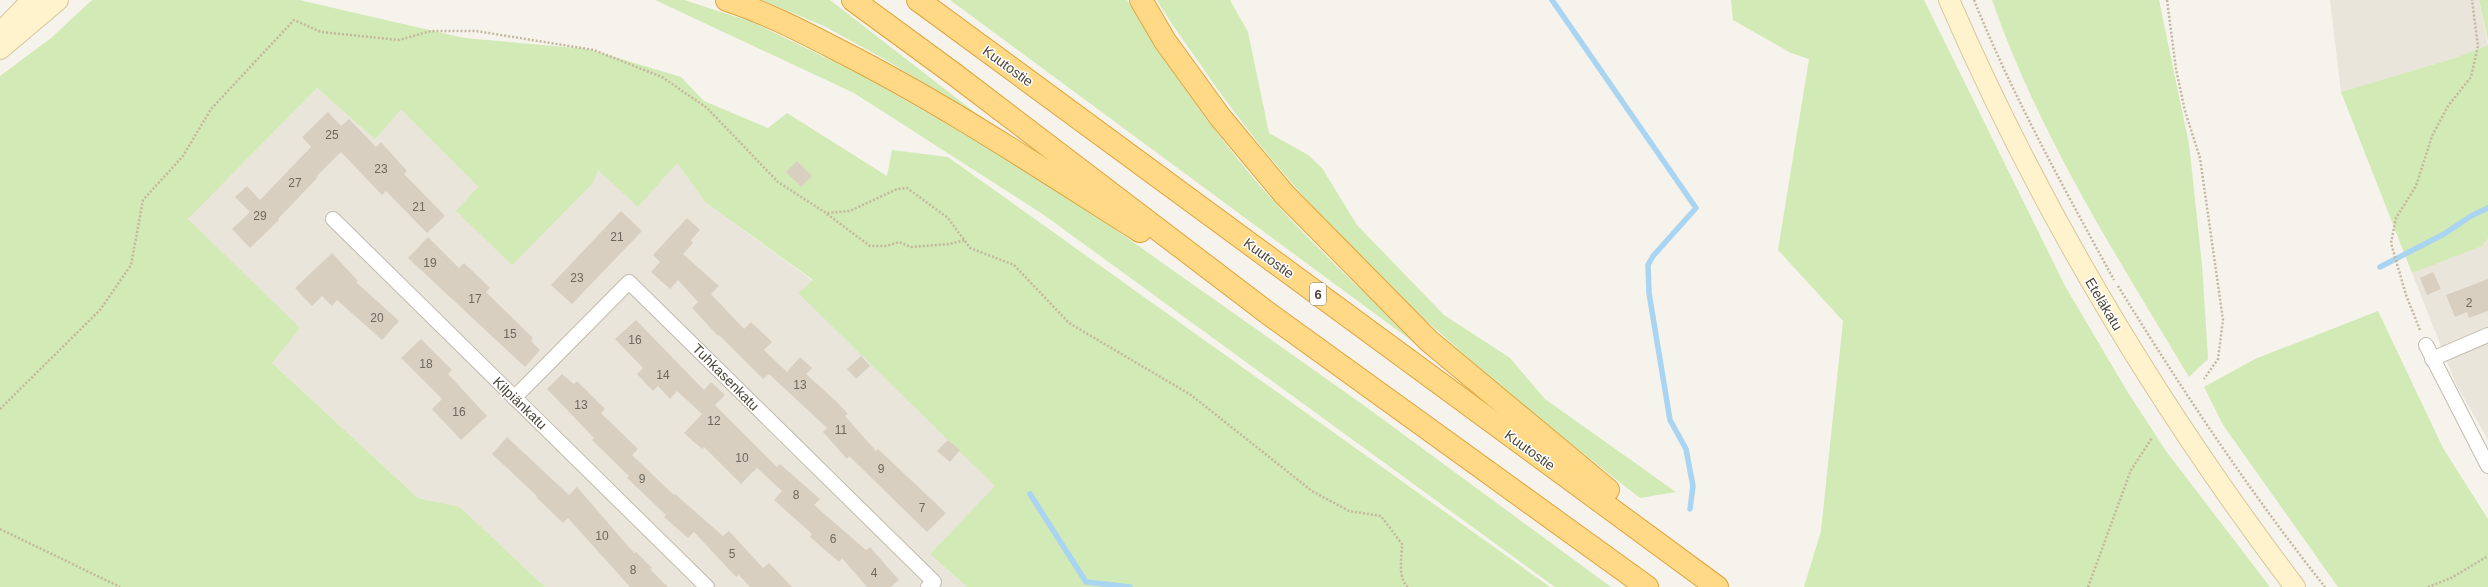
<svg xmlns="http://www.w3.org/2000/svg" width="2488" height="587" font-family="Helvetica,sans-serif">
<rect width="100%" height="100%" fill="#f6f3ec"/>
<!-- residential -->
<g fill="#eae5da">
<polygon points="2330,0 2479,0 2488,45 2455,58 2341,92"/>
<polygon points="317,88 375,138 401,110 478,187 598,170 677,163 705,202 813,281 798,293 996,486 930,554 967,587 545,587 460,507 418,498 271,362 188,219"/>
<polygon points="2488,234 2488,440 2456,384 2412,273 2481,244"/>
</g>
<!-- green -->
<g fill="#d2eab5">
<polygon points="92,0 299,0 464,38 588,49 681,77 704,101 768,128 787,113 887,176 892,150 948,157 1550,587 967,587 930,554 995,486 798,293 813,280 705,202 677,163 638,207 598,170 593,183 512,265 456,211 478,187 401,110 375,139 317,88 188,219 300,328 272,363 418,498 460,507 545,587 0,587 0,76 51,38"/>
<polygon points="655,0 684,0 752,22 863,76 1004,157 1082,206 1362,404 1611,587 1555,587 1044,215 854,93"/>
<polygon points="762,0 830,0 986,121 886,60 824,26"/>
<path d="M950,0H1127C1170,71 1223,146 1279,207C1328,260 1381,309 1435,358Z"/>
<path d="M1157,0H1230L1248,32L1269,133L1308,155L1322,168L1357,225L1444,315L1510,358L1545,399L1676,492L1640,498C1476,371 1315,235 1198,61C1184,41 1169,21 1157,0Z"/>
<polygon points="1731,0 1924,0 2065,286 2127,391 2166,451 2270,587 1804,587 1821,531 1843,321 1778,250 1809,59 1791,53 1733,20"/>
<path d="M1992,0H2159L2189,144L2202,264L2208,359L2189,377C2116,255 2039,135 1992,0Z"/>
<polygon points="2479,0 2488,0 2488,41"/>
<polygon points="2488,45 2488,238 2482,246 2412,273 2341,92 2455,58"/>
<polygon points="2378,311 2443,448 2488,519 2488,587 2338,587 2223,425 2204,387 2255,359"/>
</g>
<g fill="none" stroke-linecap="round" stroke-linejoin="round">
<!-- stream -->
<g stroke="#a9d4f2" stroke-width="5.5">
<polyline points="1552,0 1696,208 1653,256 1648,265 1649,293 1670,420 1686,449 1693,486 1690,509"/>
<polyline points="2380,267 2444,234 2471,216 2488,208"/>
<polyline points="1030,494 1086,582 1130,587"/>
</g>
</g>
<!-- building -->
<g fill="#d8cfc1">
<polygon points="328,112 341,126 349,119 376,147 381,142 407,171 404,174 445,216 427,233 386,191 382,195 341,152 317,176 318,177 278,219 279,220 250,248 232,229 250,212 235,197 247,186 260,200 311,147 302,137"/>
<polygon points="797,161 812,176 801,187 786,172"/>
<polygon points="621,211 642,231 572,304 551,285"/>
<polygon points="687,218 700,230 691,240 693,243 683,254 719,286 711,294 744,329 751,322 772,342 764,350 787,372 800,357 812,368 806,374 837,402 848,414 845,416 876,451 878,449 946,513 927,532 849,456 847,459 823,432 827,428 769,374 763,379 719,335 718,336 692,308 698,302 678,280 670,289 651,272 660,262 653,255"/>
<polygon points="428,237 459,268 464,263 490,288 486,292 533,338 531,341 540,350 525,367 408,258"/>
<polygon points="332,253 358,281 356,282 399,321 382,340 337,300 332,306 322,296 312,306 295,288"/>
<polygon points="2433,272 2441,289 2427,295 2420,278"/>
<polygon points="2488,279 2488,311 2469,318 2467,312 2455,317 2446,295"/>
<polygon points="636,320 704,390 711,382 725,395 715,405 777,467 780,464 820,499 814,505 866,550 870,547 899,580 891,587 867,587 842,558 839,562 810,537 812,534 774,500 782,491 757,468 741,484 704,447 702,449 684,433 702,414 677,391 670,399 658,386 653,391 637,374 643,368 615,339"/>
<polygon points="421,339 452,370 448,374 487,416 461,440 432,409 442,399 401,358"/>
<polygon points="861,356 870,366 856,379 847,369"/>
<polygon points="562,374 574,384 577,381 605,409 601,413 638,449 632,455 674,495 675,494 723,536 729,531 763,568 769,563 792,587 750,587 739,575 736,577 694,532 688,538 664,517 666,515 627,478 629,476 592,440 594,438 547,389"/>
<polygon points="507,437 569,495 577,487 634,553 636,552 652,568 650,569 668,587 630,587 568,518 563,523 536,497 537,496 492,454"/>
<polygon points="948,440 960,450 950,462 937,451"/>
</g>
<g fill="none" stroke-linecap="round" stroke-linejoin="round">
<defs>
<g id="minor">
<polyline points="333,219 707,587"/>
<polyline points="2426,345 2488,466"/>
<polyline points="2432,359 2488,335"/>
<polyline points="514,398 629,282 934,582 928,587"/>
</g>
<g id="secondary">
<path d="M1949,0C2040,210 2157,405 2295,587"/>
<polyline points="0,33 32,0"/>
<polyline points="0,49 58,0"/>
</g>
<g id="trunk">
<path d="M727,0C767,13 805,33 842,52C946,105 1042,169 1140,231"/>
<polyline points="853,0 954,74 1269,314 1647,587"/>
<polyline points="918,0 1717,587"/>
<polyline points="1141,0 1165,41 1220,117 1284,194 1429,341 1608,490"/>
</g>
</defs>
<!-- minor casing -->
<use href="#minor" stroke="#c2bbae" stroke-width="16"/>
<!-- secondary casing -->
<use href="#secondary" stroke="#d6c79b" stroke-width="22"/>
<!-- trunk casing -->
<use href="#trunk" stroke="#e0a43c" stroke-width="24"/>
<!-- path -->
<g stroke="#c4b79f" stroke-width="2.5" stroke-dasharray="2 2" stroke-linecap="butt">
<path d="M1974,0C2013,97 2064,188 2114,280"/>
<polyline points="2167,0 2176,69 2185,111 2200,158 2223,320 2218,359 2204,379"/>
<polyline points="827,214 870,246 886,246 899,242 911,247 950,244 965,240"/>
<path d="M2118,286C2182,390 2249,491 2325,587"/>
<polyline points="2420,330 2406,295 2391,243 2396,218 2416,186 2432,136 2448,106 2471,77 2478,46 2472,0"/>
<path d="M0,409L100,310L131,265L143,200L183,156L211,109L294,20L321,32L399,40L431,31H476L594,50L662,77L707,108L778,182L826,213L850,211L897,189L907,188L948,218L970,248L1014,265L1069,323L1191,395L1312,491L1349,511L1381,516L1402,544C1402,557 1397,578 1408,587"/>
<polyline points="0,529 120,587"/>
<polyline points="2088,587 2131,470 2152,438"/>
<polyline points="2428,587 2451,578 2488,556"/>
</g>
<!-- minor -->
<use href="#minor" stroke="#fff" stroke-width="14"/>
<!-- secondary -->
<use href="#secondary" stroke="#fff3cd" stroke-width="20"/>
<!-- trunk -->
<use href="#trunk" stroke="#ffd985" stroke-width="22"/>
</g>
<g text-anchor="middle" stroke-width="3" stroke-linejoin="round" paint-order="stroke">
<!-- number labels -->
<g font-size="12" fill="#6e675b">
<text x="332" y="139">25</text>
<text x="381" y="173">23</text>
<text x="295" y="187">27</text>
<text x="419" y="211">21</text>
<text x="260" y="220">29</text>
<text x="617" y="241">21</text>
<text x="430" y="267">19</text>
<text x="577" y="282">23</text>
<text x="475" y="303">17</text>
<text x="2469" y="307">2</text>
<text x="377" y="322">20</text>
<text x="510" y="338">15</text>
<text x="635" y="344">16</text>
<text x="426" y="368">18</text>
<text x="663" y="379">14</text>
<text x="800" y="389">13</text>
<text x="581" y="409">13</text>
<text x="459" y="416">16</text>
<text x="714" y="425">12</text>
<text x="841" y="434">11</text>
<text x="742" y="462">10</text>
<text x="881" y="473">9</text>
<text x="642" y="483">9</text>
<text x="796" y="499">8</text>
<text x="922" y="512">7</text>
<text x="602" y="540">10</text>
<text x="833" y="543">6</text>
<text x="732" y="558">5</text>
<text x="633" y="574">8</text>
<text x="874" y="577">4</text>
</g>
<!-- shield labels -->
<rect fill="#fff" stroke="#817c74" stroke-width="1" x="1310" y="283" width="16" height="22" rx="3"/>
<g font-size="13" font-weight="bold" fill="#4b4439">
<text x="1318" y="299">6</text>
</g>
<!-- street labels -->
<g font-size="14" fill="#4b4439" stroke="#fff">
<text transform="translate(1008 66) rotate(36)" y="5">Kuutostie</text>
<text transform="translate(1269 258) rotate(36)" y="5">Kuutostie</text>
<text transform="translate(2104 304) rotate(59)" y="5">Eteläkatu</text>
<text transform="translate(726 377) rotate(45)" y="5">Tuhkasenkatu</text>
<text transform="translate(520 403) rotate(44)" y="5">Kilpiänkatu</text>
<text transform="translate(1530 450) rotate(36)" y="5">Kuutostie</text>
</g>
</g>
</svg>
